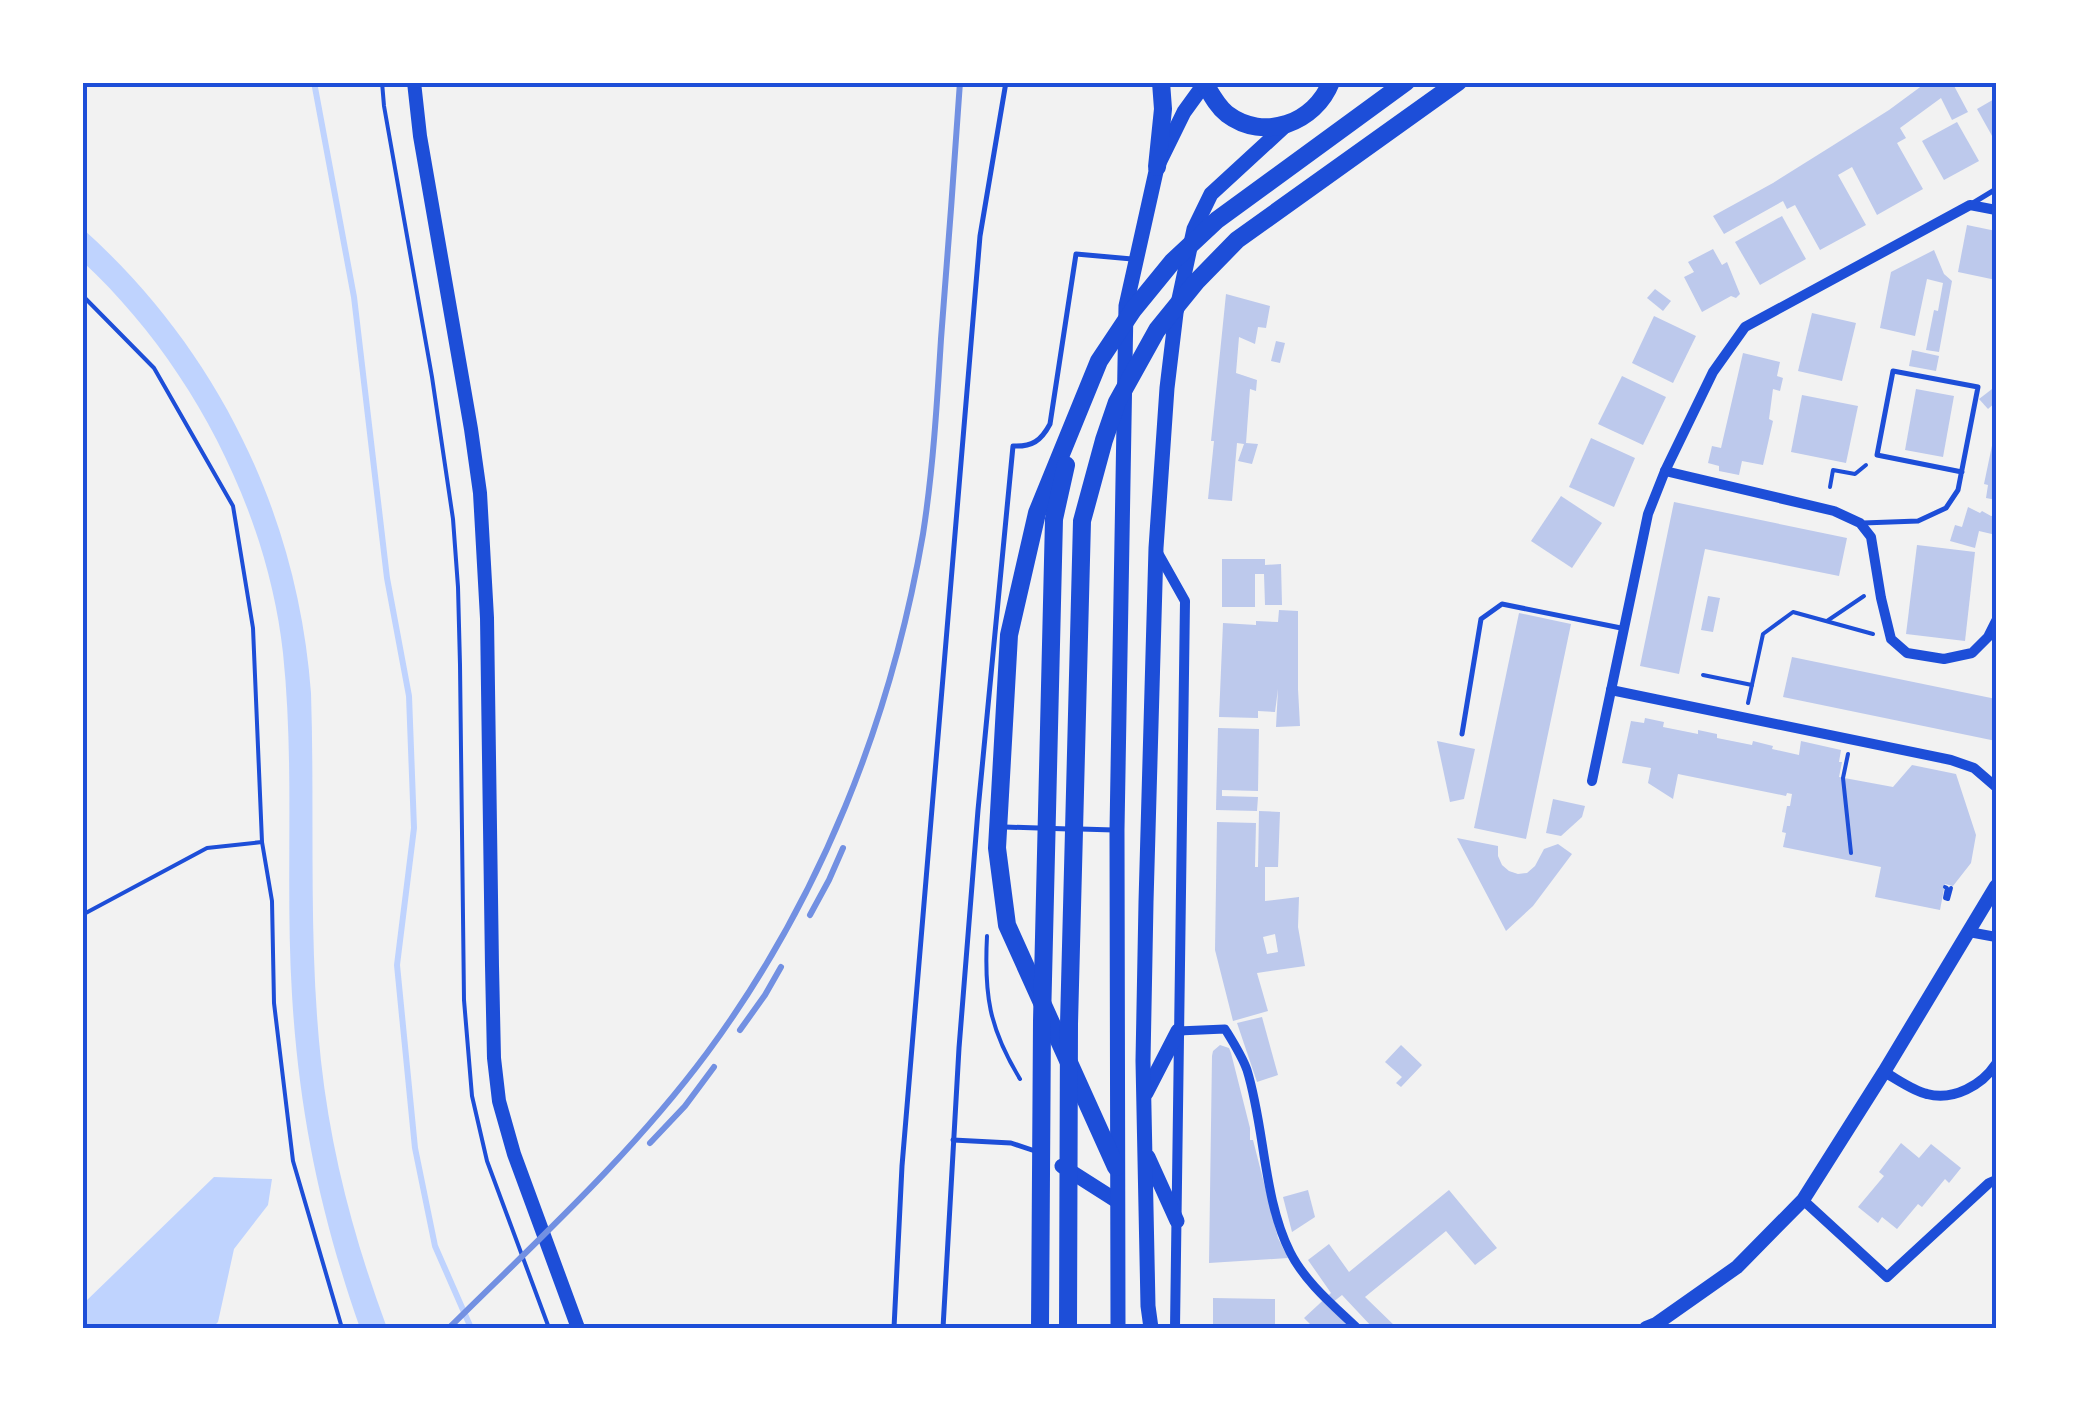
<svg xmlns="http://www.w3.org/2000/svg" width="2079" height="1411" font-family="Signika,sans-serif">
<rect width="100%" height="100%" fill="#f2f2f2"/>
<!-- water -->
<g fill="#bfd3fe">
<path d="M83,229C217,349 298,514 311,693C315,815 308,941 321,1061C331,1153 355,1242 387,1328H360C321,1217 299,1113 292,995C285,881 295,767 283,653C267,508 189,360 83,262Z"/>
<polygon points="214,1177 272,1179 268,1205 234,1249 218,1322 212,1328 83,1328 83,1304"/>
</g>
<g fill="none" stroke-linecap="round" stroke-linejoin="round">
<!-- stream -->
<polyline stroke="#bfd3fe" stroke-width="6" points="314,82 354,297 387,578 409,696 414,828 397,965 415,1148 435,1246 471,1328"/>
</g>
<!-- building -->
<g fill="#bdc9ec" fill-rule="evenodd">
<polygon points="1927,82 1952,82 1968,112 1952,120 1941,98 1900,128 1906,138 1897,143 1923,189 1877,215 1852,167 1838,175 1866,225 1820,250 1795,205 1787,209 1783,201 1724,234 1713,216 1773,183 1832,146 1889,110"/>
<polygon points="1996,98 1996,143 1977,109"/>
<polygon points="1957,122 1979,161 1944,180 1922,141"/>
<polygon points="1782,216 1806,259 1760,285 1735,242"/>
<polygon points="1967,225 1996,231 1996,280 1958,272"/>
<polygon points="1713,249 1722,265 1727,262 1740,294 1736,298 1731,296 1702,312 1684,277 1694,272 1688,262"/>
<polygon points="1934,250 1944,274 1952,281 1939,352 1926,350 1934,310 1938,311 1943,283 1927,279 1915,336 1880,328 1891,272"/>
<polygon points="1655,289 1671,301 1663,311 1647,298"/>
<polygon points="1226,294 1270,306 1266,328 1258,327 1255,344 1239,337 1236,373 1257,380 1256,391 1250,389 1246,443 1258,444 1252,464 1238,461 1244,444 1237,443 1232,501 1208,499 1214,441 1211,441"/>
<polygon points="1812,313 1856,323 1842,381 1798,371"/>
<polygon points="1654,316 1696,336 1673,383 1632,363"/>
<polygon points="1276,341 1285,343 1280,363 1271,361"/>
<polygon points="1912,350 1939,356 1936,371 1909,366"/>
<polygon points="1743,353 1780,362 1777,376 1783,378 1780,391 1773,389 1769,419 1773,421 1763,465 1742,461 1739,475 1719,471 1719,466 1708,463 1712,446 1721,448"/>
<polygon points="1622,376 1666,397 1643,445 1598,424"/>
<polygon points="1996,386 1996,402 1988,409 1979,399"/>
<polygon points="1916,389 1954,396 1943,457 1905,450"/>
<polygon points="1802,395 1858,406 1846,463 1791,452"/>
<polygon points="1995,431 1996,431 1996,500 1986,498 1988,485 1984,484"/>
<polygon points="1591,438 1635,458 1614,507 1569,487"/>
<polygon points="1561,496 1602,523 1572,568 1531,541"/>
<polygon points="1674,502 1847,538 1839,576 1705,549 1679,674 1640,666"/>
<polygon points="1968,507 1980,513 1982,511 1991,516 1996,515 1996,535 1979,531 1975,548 1950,541 1955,525 1962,527"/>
<polygon points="1917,545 1975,552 1965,641 1906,634"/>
<polygon points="1222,559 1265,559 1265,565 1281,564 1282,605 1265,605 1264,574 1255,574 1255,607 1222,607"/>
<polygon points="1708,596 1720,598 1713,632 1701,630"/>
<polygon points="1279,610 1298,611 1298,689 1300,726 1276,727 1278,689 1275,712 1258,711 1258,718 1219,717 1223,623 1256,625 1256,621 1278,622"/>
<polygon points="1519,613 1571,624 1526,839 1474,828"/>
<polygon points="1792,657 1996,699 1996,741 1783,697"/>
<polygon points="1645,718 1664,722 1663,727 1698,734 1698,730 1717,734 1717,738 1752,745 1753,741 1773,746 1772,749 1799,755 1801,741 1841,750 1839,762 1842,762 1839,777 1893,787 1912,765 1956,774 1976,835 1971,863 1953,886 1945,884 1940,910 1875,897 1881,867 1783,847 1786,833 1782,832 1787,806 1790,806 1792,794 1787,793 1786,796 1678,774 1673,799 1648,783 1651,768 1622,763 1631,721 1644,723"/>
<polygon points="1218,728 1259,729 1258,791 1222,790 1222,796 1258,797 1257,811 1216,810"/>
<polygon points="1437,741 1475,749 1464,799 1450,802"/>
<polygon points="1553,799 1585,806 1582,817 1561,836 1546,833"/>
<path d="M1259,811L1280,812L1278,867H1265V901L1299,897L1298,927L1305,966L1257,973L1268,1011L1233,1021L1215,950L1217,822L1256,823L1255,867H1258ZM1275,934L1278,952L1267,954L1263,937Z"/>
<polygon points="1457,838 1498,846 1498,856 1502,865 1509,871 1518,874 1527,873 1535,866 1544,849 1558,844 1572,854 1533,906 1506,931"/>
<polygon points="1262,1017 1278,1075 1257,1082 1237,1023"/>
<polygon points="1220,1045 1229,1048 1231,1053 1250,1128 1250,1140 1253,1140 1278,1238 1288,1258 1209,1263 1212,1056 1213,1051"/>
<polygon points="1401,1045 1422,1065 1401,1087 1396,1083 1402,1077 1385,1062"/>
<polygon points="1901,1143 1919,1158 1931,1144 1961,1168 1949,1183 1945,1179 1922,1207 1918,1204 1897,1229 1882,1217 1878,1223 1858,1207 1884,1176 1879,1172"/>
<polygon points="1308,1190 1315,1217 1292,1232 1283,1197"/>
<polygon points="1449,1190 1497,1248 1475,1265 1446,1231 1365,1297 1397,1328 1373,1328 1342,1295 1328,1306 1350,1328 1314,1328 1304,1318 1331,1293 1308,1260 1329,1244 1349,1272"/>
<polygon points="1213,1298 1275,1299 1275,1328 1213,1328"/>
</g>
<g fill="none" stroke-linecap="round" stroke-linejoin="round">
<!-- path -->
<g stroke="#1d4ed8" stroke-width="4">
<polyline points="382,82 384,106 432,377 453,519 458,587 460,665 464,1000 472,1096 487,1161 549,1328"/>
<polyline points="82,295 154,368 233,506 253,628 262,842 272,901 274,1003 293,1161 342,1328"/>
<polyline points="1830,487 1833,470 1855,474 1866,465"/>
<polyline points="1827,621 1864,596"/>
<polyline points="1703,675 1752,685"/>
<polyline points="1748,703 1763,634 1793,612 1873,634"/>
<polyline points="1848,754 1843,778 1851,853"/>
<polyline points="1945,887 1947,888 1945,898 1948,899 1951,888"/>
<polyline points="82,915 207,848 262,842"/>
<path d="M987,936C984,995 989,1028 1020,1079"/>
</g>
<!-- service -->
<g stroke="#1d4ed8" stroke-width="5">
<polyline points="1973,203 1996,189"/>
<polyline points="1863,523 1918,521 1946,508 1958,490 1978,387 1893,371 1877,455 1962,472"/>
<polyline points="1462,734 1481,619 1502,604 1621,628"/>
<polyline points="1005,827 1069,829"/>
<polyline points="1080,829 1114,830"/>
<polyline points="953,1140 1011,1143 1038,1152"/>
<polyline points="894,1328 902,1166 980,236 1006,82"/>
<path d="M943,1328L959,1048L978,810L1013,446C1032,447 1041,441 1050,424L1076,254L1132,259"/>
</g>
<!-- pedestrian -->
<path stroke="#1d4ed8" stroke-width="9" d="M1178,1031L1225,1029C1233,1042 1242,1056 1247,1070C1265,1128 1263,1198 1290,1252C1305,1282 1334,1306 1357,1328"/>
<!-- minor -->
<g stroke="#1d4ed8" stroke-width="10">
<polyline points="1665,471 1834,511 1860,523 1871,537 1881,598 1891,639 1907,653 1944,659 1972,653 1988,637 1996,621"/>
<polyline points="1158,553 1185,601 1175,1328"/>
<polyline points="1611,690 1951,760 1974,768 1996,787"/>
<polyline points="1592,781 1648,514 1665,471 1713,372 1745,327 1970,205 1996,210"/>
<polyline points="1969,932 1996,937"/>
<path d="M1884,1072C1897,1079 1913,1091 1927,1094C1954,1101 1982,1085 1996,1064"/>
<polyline points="1803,1200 1887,1277 1989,1183 1996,1180"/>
</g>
<!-- tertiary -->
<g stroke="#1d4ed8" stroke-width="14">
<polyline points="414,82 420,136 471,429 480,493 487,618 492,966 494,1058 499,1101 514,1154 578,1328"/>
<polyline points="1646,1328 1656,1324 1737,1267 1803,1200 1884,1072 1996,886"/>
</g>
<!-- secondary -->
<g stroke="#1d4ed8" stroke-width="15">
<polyline points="1146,1093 1178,1031"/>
<polyline points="1148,1157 1177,1221"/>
<polyline points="1062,1166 1117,1201"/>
<polyline points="1118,1328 1117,830 1126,306 1157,167 1184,112 1205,83"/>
<polyline points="1151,1328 1148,1306 1143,1061 1146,902 1156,548 1167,388 1176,313 1194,229 1211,194 1286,125"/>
</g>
<!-- primary -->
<g stroke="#1d4ed8" stroke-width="18">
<path d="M1204,82C1211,94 1217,106 1227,114C1264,142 1315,123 1331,82"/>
<polyline points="1157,167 1163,109 1161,82"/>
</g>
<!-- trunk -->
<g stroke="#1d4ed8" stroke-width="18">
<polyline points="1116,1167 1007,925 997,848 1009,635 1037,513 1099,361 1133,310 1173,261 1217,220 1406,82"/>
<polyline points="1040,1328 1042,1021 1054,519 1066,465"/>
<polyline points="1068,1328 1069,1024 1082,521 1104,440 1117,402 1157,330 1196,282 1237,240 1458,82"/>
</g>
<!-- rail -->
<g stroke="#7290e2" stroke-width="6">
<polyline points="810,915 829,880 843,848"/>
<polyline points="740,1030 765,995 781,967"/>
<polyline points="650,1143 685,1106 714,1067"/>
<path d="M449,1328C538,1240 632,1154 707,1053C820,900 891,721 923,534C933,470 937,404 941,339C948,253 954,168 960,82"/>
</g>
</g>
<!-- border -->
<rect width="2079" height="1411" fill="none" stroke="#ffffff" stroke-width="170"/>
<rect x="85" y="85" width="1909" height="1241" fill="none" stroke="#1d4ed8" stroke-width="4"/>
</svg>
